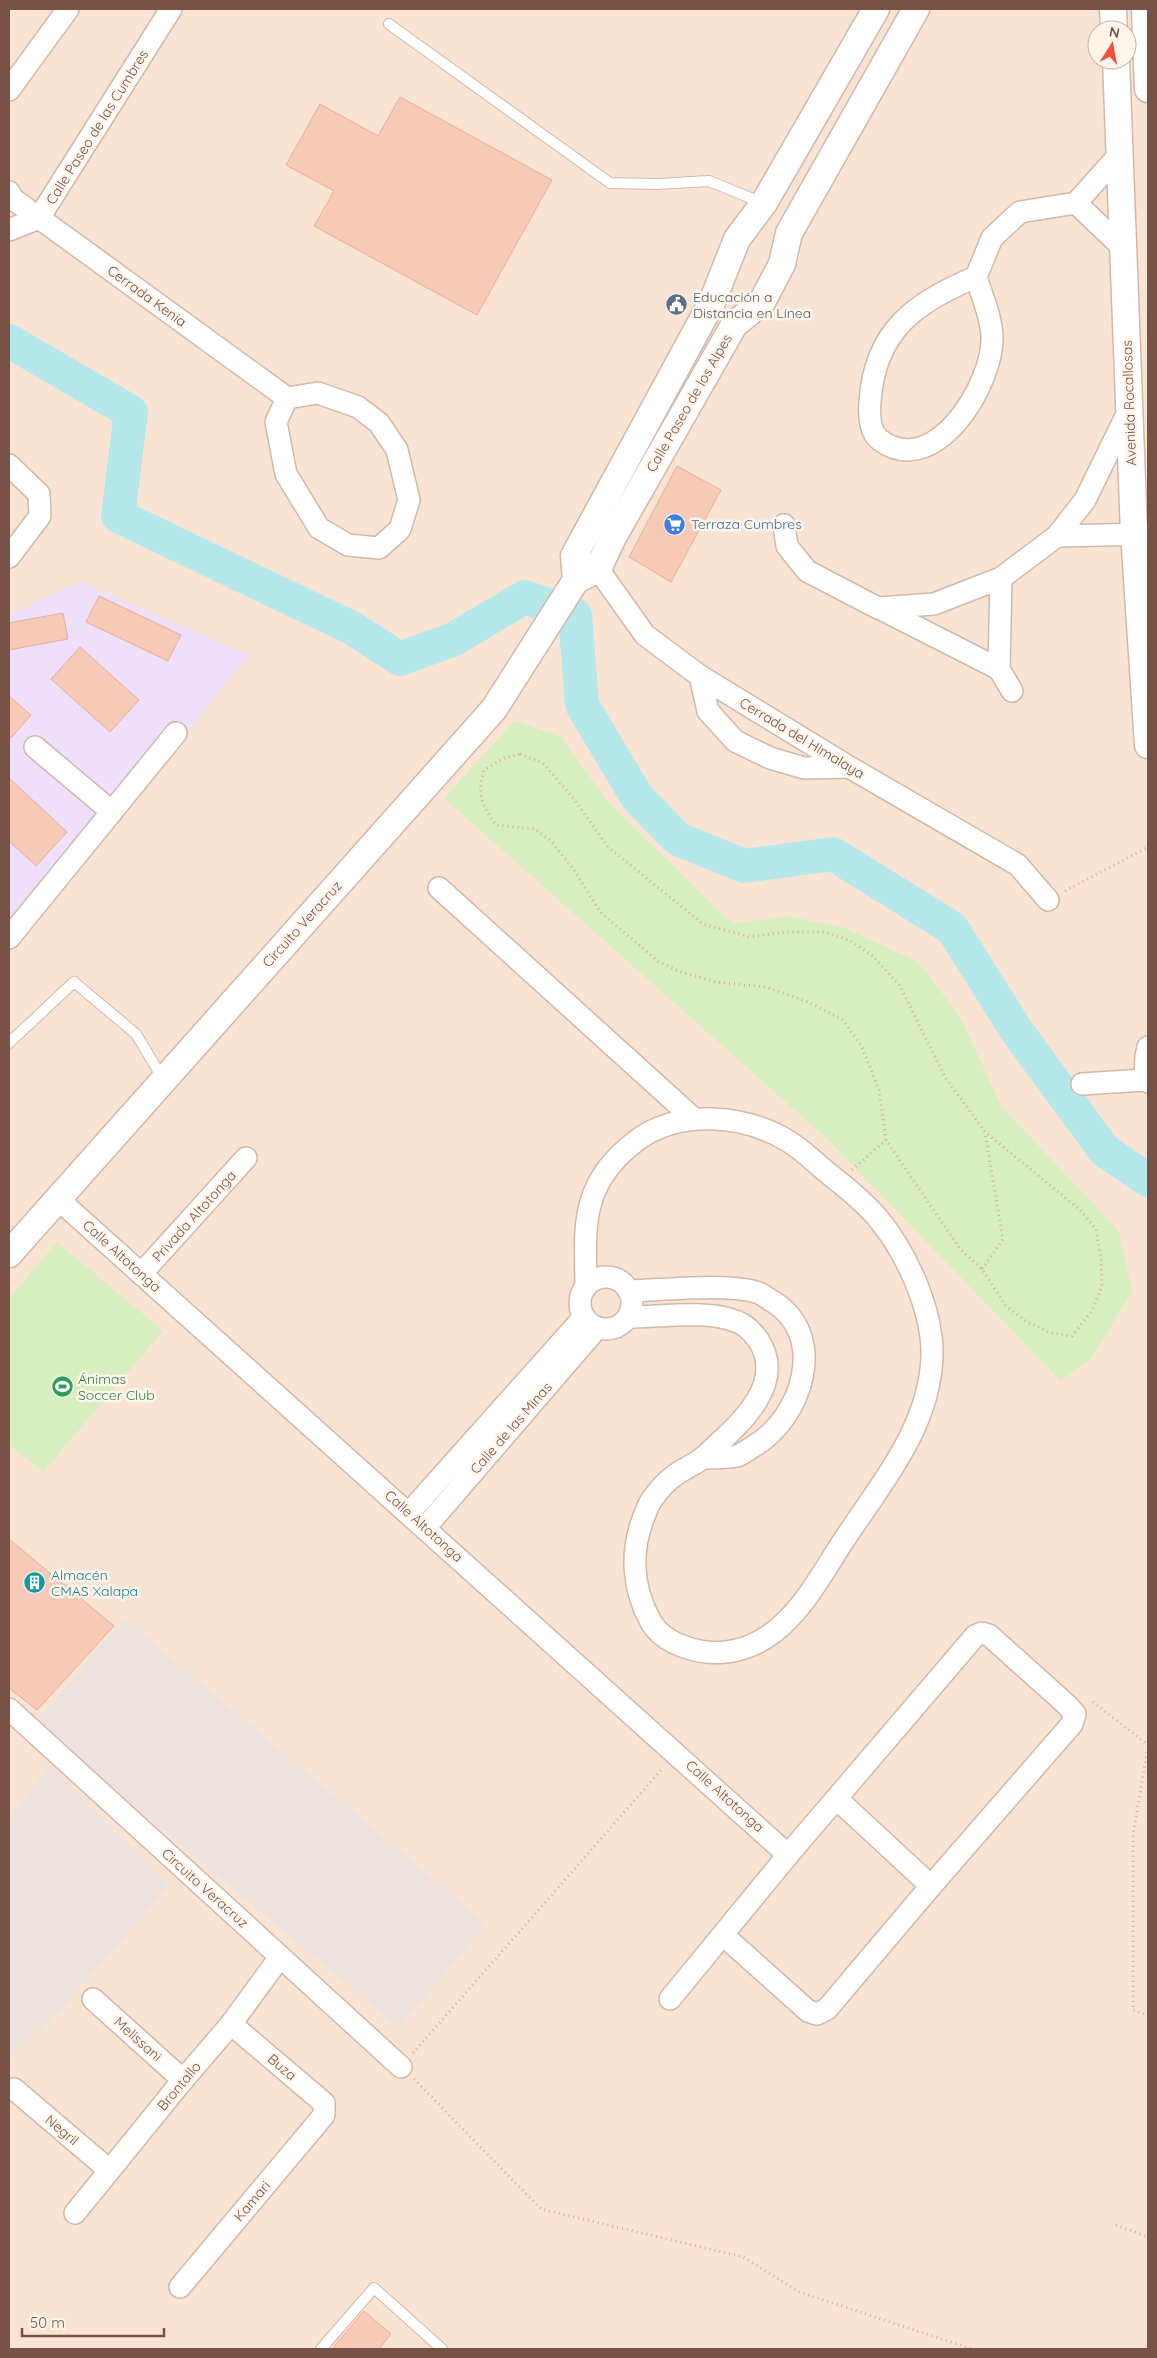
<svg xmlns="http://www.w3.org/2000/svg" width="1157" height="2358" font-family="Quicksand,sans-serif">
<rect width="100%" height="100%" fill="#fff1e3"/>
<!-- residential -->
<path fill="#f9e4d3" fill-rule="evenodd" d="M9,9H1148V2349H9ZM1097,30H1127V60H1097Z"/>
<!-- industrial -->
<g fill="#ede3de">
<polygon points="124,1618 487,1924 399,2028 35,1723"/>
<polygon points="50,1766 169,1886 64,2006 9,2059 9,1817"/>
</g>
<!-- education -->
<polygon fill="#eedffb" points="80,582 249,655 9,954 9,615"/>
<!-- green -->
<g fill="#d7eebf">
<polygon points="515,720 561,737 608,802 733,924 787,916 843,927 918,962 961,1018 1001,1106 1118,1230 1133,1291 1090,1359 1061,1381 826,1138 444,798"/>
<polygon points="57,1242 163,1331 43,1472 9,1444 9,1299"/>
</g>
<g fill="none" stroke-linecap="round" stroke-linejoin="round">
<!-- river -->
<polyline stroke="#b5e8ea" stroke-width="34" points="9,341 131,412 118,516 352,628 400,659 454,639 525,597 575,615 582,705 637,797 678,839 744,866 833,854 952,928 1016,1030 1105,1151 1148,1180"/>
</g>
<!-- building -->
<g fill="#f7cab7" stroke="#ebad96">
<polygon points="400,97 552,180 477,315 314,226 334,191 286,165 320,104 378,136"/>
<polygon points="677,466 721,490 671,582 629,557"/>
<polygon points="99,596 181,635 168,661 86,622"/>
<polygon points="63,613 68,639 9,650 9,623"/>
<polygon points="80,647 139,700 110,732 51,679"/>
<polygon points="9,696 31,715 11,738 9,736"/>
<polygon points="9,778 67,832 36,866 9,841"/>
<polygon points="9,1539 114,1626 37,1710 9,1688"/>
<polygon points="364,2311 391,2334 379,2349 332,2349"/>
</g>
<g fill="none" stroke-linecap="round" stroke-linejoin="round">
<defs>
<g id="service">
<polyline points="389,24 610,183 658,184 709,181 763,203"/>
<polyline points="9,1043 74,982 136,1034 163,1079"/>
<polyline points="321,2349 374,2288 442,2349"/>
</g>
<g id="minor">
<polyline points="9,90 68,9"/>
<polyline points="9,192 13,199 287,398 318,393 358,407 379,423 397,450 409,500 400,529 379,548 348,545 319,528 286,474 276,422 287,398"/>
<polyline points="1076,203 1122,247"/>
<polyline points="9,230 39,218 171,9"/>
<path d="M976,277C915,302 875,331 870,401C869,414 869,432 880,440C935,481 994,383 992,336C991,316 982,296 976,277L992,238L1020,212L1076,203L1119,155"/>
<polyline points="9,465 39,494 40,516 9,557"/>
<polyline points="784,525 787,546 807,571 878,608 934,604 1001,578 1057,536 1085,500 1129,410"/>
<polyline points="1057,536 1148,534"/>
<polyline points="583,561 598,569 645,635 700,676 849,767 1018,865 1048,900"/>
<polyline points="1001,578 999,669 1012,691"/>
<polyline points="879,608 999,669"/>
<polyline points="700,676 708,711 735,741 770,758 804,768 849,767"/>
<polyline points="35,747 112,812"/>
<polyline points="439,888 694,1119"/>
<polyline points="9,938 176,733"/>
<polyline points="1148,1047 1146,1056 1145,1080 1148,1082"/>
<polyline points="1082,1084 1145,1080"/>
<polyline points="58,1199 788,1855"/>
<polyline points="141,1274 246,1158"/>
<circle cx="606" cy="1303" r="26"/>
<path d="M586,1286C586,1259 583,1228 591,1202C598,1177 615,1157 636,1141C679,1109 743,1114 788,1141C801,1149 813,1160 824,1170C842,1184 861,1199 876,1216C906,1251 933,1310 932,1356C930,1425 884,1480 848,1534C816,1581 788,1645 726,1652C701,1655 664,1645 651,1622C633,1590 630,1554 643,1519C646,1512 648,1504 653,1498C658,1491 667,1481 674,1476C684,1468 697,1464 706,1455C736,1427 787,1386 759,1341C752,1330 742,1322 729,1319C702,1311 657,1317 629,1317"/>
<path d="M630,1291C664,1290 724,1283 756,1292C761,1293 767,1298 772,1301C829,1335 802,1418 754,1446C749,1449 743,1454 737,1456C726,1458 714,1458 703,1458"/>
<polyline points="409,1513 584,1317"/>
<polyline points="425,1528 597,1328"/>
<polyline points="9,1709 401,2067"/>
<polyline points="837,1799 931,1886"/>
<polyline points="93,1999 183,2080"/>
<polyline points="670,1999 788,1855 975,1636 982,1633 989,1635 1067,1705 1075,1714 1072,1724 931,1886 827,2009 817,2014 808,2011 723,1935"/>
<polyline points="14,2089 109,2170"/>
<polyline points="75,2213 183,2080 231,2024 280,1957"/>
<polyline points="180,2287 324,2115 324,2103 231,2024"/>
</g>
<g id="tertiary">
<polyline points="1113,9 1114,30"/>
<polyline points="1145,9 1148,89"/>
<polyline points="1116,60 1134,533 1148,745"/>
<polyline points="576,580 574,556 712,302 737,239 764,203 876,9"/>
<polyline points="9,1254 494,709 576,580 598,569 613,537 734,325 762,302 782,264 789,233 916,9"/>
</g>
</defs>
<!-- service casing -->
<use href="#service" stroke="#d3b8aa" stroke-width="12"/>
<!-- minor casing -->
<use href="#minor" stroke="#d3b8aa" stroke-width="24"/>
<!-- tertiary casing -->
<use href="#tertiary" stroke="#d3b8aa" stroke-width="29"/>
<!-- path -->
<g stroke="#dcac9a" stroke-width="3" stroke-dasharray="1 4" stroke-linecap="butt">
<path d="M520,754L543,763L574,799L608,847L703,924L750,937L785,932H824L849,940L873,956L900,986L945,1077L985,1132L1079,1209L1096,1229L1101,1260L1102,1286L1092,1311L1072,1336L1051,1333L1027,1322L1006,1306L982,1269L960,1249L886,1140L879,1090L862,1047L843,1020L808,1002L766,987L716,982L681,972L659,962L600,912L572,867L550,840L535,829L496,825C481,804 477,794 484,770L504,758Z"/>
<polyline points="1065,891 1148,847"/>
<polyline points="852,1170 886,1140"/>
<polyline points="982,1269 1003,1239 985,1133"/>
<polyline points="1093,1702 1148,1745"/>
<polyline points="1148,1747 1133,1834 1133,2010 1148,2015"/>
<polyline points="413,2053 663,1768"/>
<polyline points="414,2079 541,2209 743,2257 799,2292 972,2349"/>
<polyline points="1116,2225 1148,2237"/>
</g>
<!-- service -->
<use href="#service" stroke="#fff" stroke-width="10"/>
<!-- minor -->
<use href="#minor" stroke="#fff" stroke-width="21"/>
<!-- tertiary -->
<use href="#tertiary" stroke="#fff" stroke-width="26"/>
</g>
<!-- icons -->
<defs>
<symbol id="civic-disc" viewBox="-11 -11 22 22"><circle r="9.5" fill="#5c6f8a" stroke="#fff5eb"/><path d="M-.6-6.5H3V-4.5H.6V-3L4-1V1h2V6H-6V1h2V-1L-.6-3ZM-1.2 2.5V6h2.4V2.5Z" fill="#fff"/></symbol>
<symbol id="supermarket-disc" viewBox="-11 -11 22 22"><circle r="9.5" fill="#3f7fe0" stroke="#fff5eb"/><path d="M-6-5.5h2.5l.6 2H6L4.5 2H-2.5L-4.4-4H-6ZM-1.5 3.2a1.3 1.3 0 1 0 .1 0ZM3 3.2a1.3 1.3 0 1 0 .1 0Z" fill="#fff"/></symbol>
<symbol id="stadium-disc" viewBox="-11 -11 22 22"><circle r="9.5" fill="#2e9e5b" stroke="#fff5eb"/><path d="M0-5a6.5 5 0 1 0 0 10a6.5 5 0 1 0 0-10ZM-3.5-1.8h7v3.6h-7Z" fill="#fff"/></symbol>
<symbol id="building-disc" viewBox="-11 -11 22 22"><circle r="9.5" fill="#0f9aa8" stroke="#fff5eb"/><path d="M-4-6H4V6H1V3H-1V6H-4ZM-2.5-4.3h1.7v1.8h-1.7ZM.8-4.3h1.7v1.8H.8ZM-2.5-1h1.7V.8h-1.7ZM.8-1h1.7V.8H.8Z" fill="#fff"/></symbol>
</defs>
<g fill-rule="evenodd">
<use href="#civic-disc" x="664" y="292" width="25" height="25"/>
<use href="#supermarket-disc" x="662" y="512" width="25" height="25"/>
<use href="#stadium-disc" x="50" y="1374" width="25" height="25"/>
<use href="#building-disc" x="22" y="1570" width="25" height="25"/>
</g>
<g text-anchor="middle" stroke-width="5" stroke-linejoin="round" paint-order="stroke">
<!-- street labels -->
<g font-size="14" fill="#795246" stroke="#fff5eb">
<text transform="translate(97 127) rotate(-58)" y="5">Calle Paseo de las Cumbres</text>
<text transform="translate(147 296) rotate(36)" y="5">Cerrada Kenia</text>
<text transform="translate(689 403) rotate(-60)" y="5">Calle Paseo de los Alpes</text>
<text transform="translate(1129 403) rotate(-92)" y="5">Avenida Rocallosas</text>
<text transform="translate(802 738) rotate(31)" y="5">Cerrada del Himalaya</text>
<text transform="translate(302 924) rotate(-48)" y="5">Circuito Veracruz</text>
<text transform="translate(194 1216) rotate(-48)" y="5">Privada Altotonga</text>
<text transform="translate(122 1256) rotate(42)" y="5">Calle Altotonga</text>
<text transform="translate(511 1428) rotate(-49)" y="5">Calle de las Minas</text>
<text transform="translate(424 1526) rotate(42)" y="5">Calle Altotonga</text>
<text transform="translate(725 1796) rotate(42)" y="5">Calle Altotonga</text>
<text transform="translate(205 1888) rotate(42)" y="5">Circuito Veracruz</text>
<text transform="translate(138 2039) rotate(42)" y="5">Melissani</text>
<text transform="translate(282 2067) rotate(40)" y="5">Buza</text>
<text transform="translate(179 2086) rotate(-50)" y="5">Brontallo</text>
<text transform="translate(62 2130) rotate(40)" y="5">Negril</text>
<text transform="translate(252 2201) rotate(-50)" y="5">Kamari</text>
</g>
<!-- service labels -->
<g font-size="14" fill="#4e5e75" stroke="#fff5eb" text-anchor="start">
<text x="693" y="302">Educación a<tspan x="693" dy="16">Distancia en Línea</tspan></text>
</g>
<!-- shop labels -->
<g font-size="14" fill="#366cbe" stroke="#fff5eb" text-anchor="start">
<text x="691" y="529">Terraza Cumbres</text>
</g>
<!-- leisure labels -->
<g font-size="14" fill="#27864d" stroke="#fff5eb" text-anchor="start">
<text x="78" y="1384">Ánimas<tspan x="78" dy="16">Soccer Club</tspan></text>
</g>
<!-- culture labels -->
<g font-size="14" fill="#0d838f" stroke="#fff5eb" text-anchor="start">
<text x="51" y="1580">Almacén<tspan x="51" dy="16">CMAS Xalapa</tspan></text>
</g>
</g>
<!-- border -->
<rect width="1157" height="2358" fill="none" stroke="#795246" stroke-width="20"/>
<!-- north arrow -->
<g transform="translate(1112 45) rotate(11)"><circle r="24" fill="#fff5eb" stroke="#c9b4a9"/>
<path d="M0-4L9 19L0 12L-9 19Z" fill="#f5503b"/>
<text y="-8" font-size="14" font-weight="bold" text-anchor="middle" fill="#795246">N</text>
</g>
<!-- scale -->
<path d="M22 2328v8h142v-8" fill="none" stroke="#795246" stroke-width="2.5"/>
<text x="30" y="2328" font-size="15" fill="#795246" stroke="#fff5eb" stroke-width="4" paint-order="stroke">50 m</text>
</svg>
